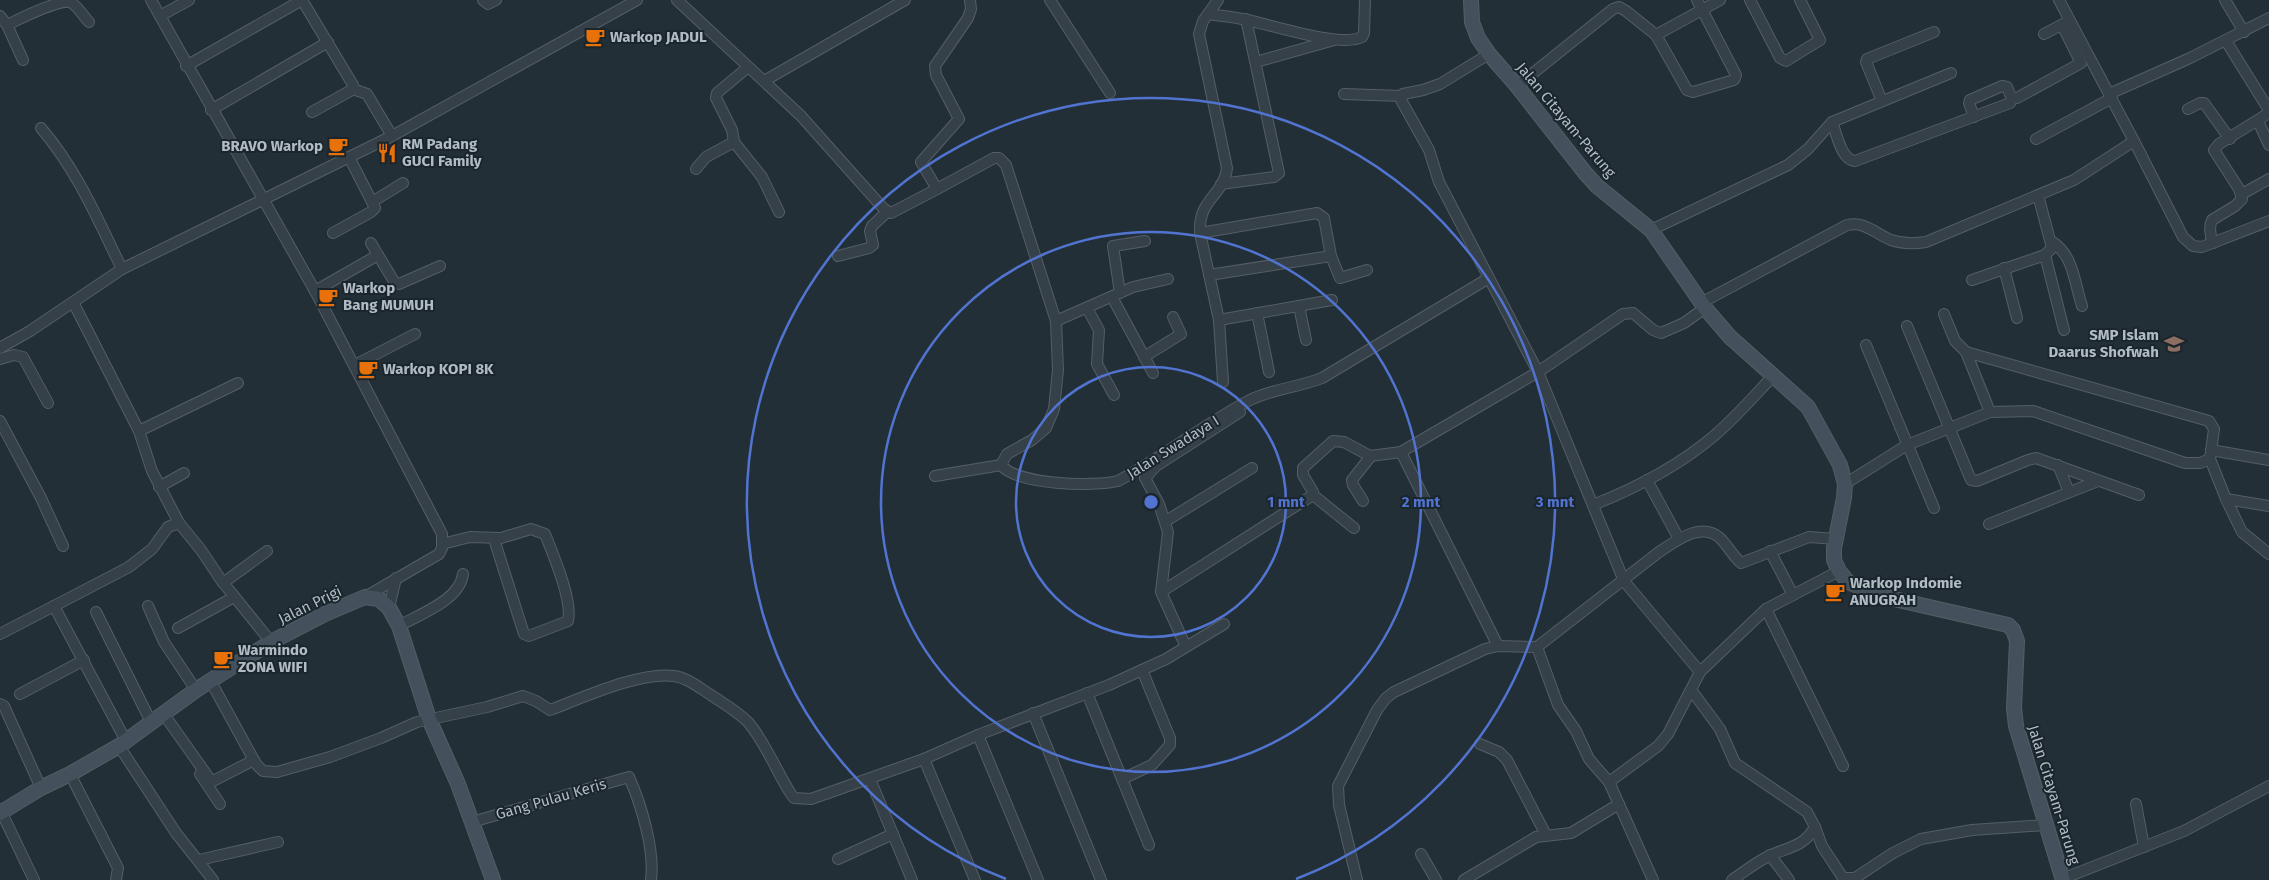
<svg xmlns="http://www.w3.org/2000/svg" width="2269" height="880" font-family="'Fira Sans',sans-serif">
<rect width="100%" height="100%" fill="#232f37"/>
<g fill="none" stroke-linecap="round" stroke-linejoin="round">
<defs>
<g id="street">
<polyline points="151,0 315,291 442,534 442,548 439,554 365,597"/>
<polyline points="302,0 353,85 353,89 350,91 312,112"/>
<polyline points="483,0 488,4 496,0"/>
<polyline points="677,0 801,116 884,209 891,213 937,189 921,162 959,119 936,75 935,66 968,18 971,9 970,0"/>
<polyline points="1050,0 1110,93"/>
<path d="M1218,0L1203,21L1199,34L1227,168C1224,196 1198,198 1200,233L1219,320L1223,382"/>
<polyline points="1750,0 1780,58 1786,61 1820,40 1800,0"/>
<polyline points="2225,0 2244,32"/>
<path d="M1208,14C1221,16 1234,17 1247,20C1272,25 1341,48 1362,37L1364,33L1365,0"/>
<polyline points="0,16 7,25 23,60"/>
<polyline points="160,16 189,0"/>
<path d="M7,25C19,19 58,0 70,2C77,5 83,16 89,22"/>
<polyline points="2044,34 2067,22"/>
<polyline points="1656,35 1720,0"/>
<polyline points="2226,41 2269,110"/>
<polyline points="1489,54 1440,84 1423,90 1403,94 1401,100 1429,150 1439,182 1538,372 1624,581 1700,672"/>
<polyline points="1256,62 1334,40"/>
<polyline points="186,66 302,0"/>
<polyline points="747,68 717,93 716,98 732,130 734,142 762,177 779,212"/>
<polyline points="764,81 905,0"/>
<polyline points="1517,86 1613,9 1619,7 1626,11 1656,35 1687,90 1693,92 1734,80 1736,75 1697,0"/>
<polyline points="353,89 367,94 392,136"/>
<polyline points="1344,94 1402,96"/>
<polyline points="2109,94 2190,58 2269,18"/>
<polyline points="2017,98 2081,63 2062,25"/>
<polyline points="1882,101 1866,62 1867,59 1934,32"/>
<polyline points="2188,109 2200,103 2204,103 2230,139"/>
<polyline points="211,110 328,42"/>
<polyline points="2258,121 2269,145"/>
<path d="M1832,122C1837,134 1841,160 1855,161L2010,103L2012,99L2007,87L2002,86L1970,100L1969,103L1974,117"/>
<path d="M41,128C77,170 98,220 122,269"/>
<polyline points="2036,139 2112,98"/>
<polyline points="2134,141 2183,237 2193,246 2202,247 2269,221"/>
<polyline points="349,157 372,202 403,183"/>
<polyline points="696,169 706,157 734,142"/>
<polyline points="1221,184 1274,177 1279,173 1246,19"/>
<path d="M937,189L994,158H999L1006,165L1056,321L1058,370L1054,409L1046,428L1032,440L1007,454L1001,465C1017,485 1094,487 1118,481C1164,457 1205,423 1252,399C1274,389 1299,387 1322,378L1489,278"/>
<polyline points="2242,194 2269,179"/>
<polyline points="1651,230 1788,165 1808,149 1832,122 1951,73"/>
<polyline points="333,233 371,212 375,208 372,202"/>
<polyline points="1200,233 1317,213 1324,218 1331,256"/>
<path d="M2051,241C2074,255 2074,282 2082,306"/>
<polyline points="371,243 378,255"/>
<path d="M2213,243C2210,236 2209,226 2212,220L2235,206L2242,199L2239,189L2214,150L2219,144L2269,113"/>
<polyline points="2045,255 2064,330"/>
<polyline points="838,256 869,248 873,245 870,231 872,226 887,212"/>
<polyline points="2004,268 2017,318"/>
<polyline points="1209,275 1331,256 1340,278 1367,270"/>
<polyline points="1972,280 2045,255 2052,248 2038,195"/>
<polyline points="315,291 378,255 395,283 399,284 440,266"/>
<polyline points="1120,293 1113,246 1145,241"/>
<polyline points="1112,297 1153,373"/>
<polyline points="73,302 139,431 152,471 179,523 201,550 221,580 271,642"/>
<path d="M1701,303L1847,225C1865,221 1876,234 1891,240C1903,244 1914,244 1926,242L2074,180L2134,141L2059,0"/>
<polyline points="1299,306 1306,340"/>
<polyline points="1087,308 1099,330 1097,364 1114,395"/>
<polyline points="1257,313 1269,372"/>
<polyline points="1944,314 1955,341 1966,352 2209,421 2214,429 2210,459 2226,499 2242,532 2269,554"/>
<polyline points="1219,320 1332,300"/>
<polyline points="1056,321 1133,287 1168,279"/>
<polyline points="1907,326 1971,480 1977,481 2028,460 2036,458 2139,495"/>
<polyline points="1866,345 1934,508"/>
<polyline points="0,348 30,331 122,269 392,136 637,0"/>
<polyline points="1966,352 1990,412"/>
<polyline points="1144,357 1181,334 1173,317"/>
<polyline points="0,359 14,355 23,357 48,403"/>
<polyline points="355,365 415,334"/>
<polyline points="0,421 41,498 63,546"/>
<polyline points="139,431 238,383"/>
<polyline points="2211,450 2269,460"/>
<polyline points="1401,452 1498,646"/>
<polyline points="2058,465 2069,492"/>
<polyline points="935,476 1001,465"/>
<polyline points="1647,480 1679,539"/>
<polyline points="1845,484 1907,445 1990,412 2033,411 2185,463 2200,463 2210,459"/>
<polyline points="159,487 184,473"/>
<polyline points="1313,495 1354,528"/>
<polyline points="2226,499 2269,506"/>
<polyline points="1363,501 1353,485 1352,480 1371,456"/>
<path d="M1593,505C1636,488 1680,465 1715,435C1736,417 1755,395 1774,375"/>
<polyline points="1166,521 1252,468"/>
<polyline points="1989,524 2098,481"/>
<path d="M442,544L470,537L501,538L531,529L545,534C553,554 573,601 568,621L529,636L524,634L494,539"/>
<polyline points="1770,551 1793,595"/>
<polyline points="223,583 267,551"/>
<polyline points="1161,592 1313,495 1313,492 1303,475 1303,468 1333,441 1344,442 1370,456 1401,452 1538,372 1623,314 1633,313 1653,330 1661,333 1684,323 1705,308"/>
<polyline points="54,606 129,567 152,549 168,527 179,523"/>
<polyline points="148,606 164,642 196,690"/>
<polyline points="389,608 396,578"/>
<polyline points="1766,609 1843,766"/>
<polyline points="96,612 151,722"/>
<path d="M399,626C420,614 460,600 463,574"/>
<polyline points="178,628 234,597"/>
<polyline points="0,634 54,606 126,741"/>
<polyline points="1186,647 1161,592 1168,532 1159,504 1145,478 1156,466 1240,412"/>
<polyline points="1537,647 1558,705 1576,731 1589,759 1609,782 1653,880"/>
<path d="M210,680L256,764L263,771L277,772L330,757L381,738L417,722L487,707L523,696L536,701L550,710C582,698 641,671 674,676C689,678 702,690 714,697C726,705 738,712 748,722C766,743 776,771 791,794L794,798L811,799L924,759L978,735L1109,685L1166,659L1224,624"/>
<polyline points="1692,691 1720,729 1735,763 1807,812 1815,827 1822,846 1843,878 1855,878 1893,853 1921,839 1972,830 2045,825"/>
<polyline points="1087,693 1149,845"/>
<polyline points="20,694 84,660"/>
<polyline points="0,704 4,706 41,788"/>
<polyline points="163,713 209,778 213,781 254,760"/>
<polyline points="1033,713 1101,880"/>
<polyline points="978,735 1038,880"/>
<polyline points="1480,744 1499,752 1507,760 1546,835"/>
<polyline points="119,746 176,833 213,880"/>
<polyline points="924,759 975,880"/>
<polyline points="70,774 118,868 116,880"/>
<polyline points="200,774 220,804"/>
<polyline points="870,779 912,880"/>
<polyline points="1122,779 1152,765 1170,745 1170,738 1142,670"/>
<polyline points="1609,782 1658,746 1668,734 1700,672 1766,609 1839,571"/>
<polyline points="2136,804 2144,847"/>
<polyline points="0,809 34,880"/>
<path d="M472,822L629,777C641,804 655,850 651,880"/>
<polyline points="1421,854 1436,880"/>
<polyline points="1770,855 1789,880"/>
<polyline points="838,859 893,834"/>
<polyline points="199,860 278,842"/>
<polyline points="2062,879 2184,831 2269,786"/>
<path d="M1357,880L1339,805L1338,786L1377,710L1386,698L1394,692L1485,649L1498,646L1537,647L1659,552C1676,541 1701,521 1720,538C1728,546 1733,556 1741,563L1809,537L1836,539"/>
<polyline points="1464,880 1536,837 1571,833 1619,804"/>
<path d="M1732,880C1744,872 1756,862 1769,856C1788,847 1804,847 1815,827"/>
</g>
<g id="secondary">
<polyline points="1471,0 1472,22 1478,38 1489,54 1517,86 1586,174 1597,186 1651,230 1705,308 1730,337 1808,407 1840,465 1845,484 1844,498 1834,548 1834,560 1839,571 1848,582 1881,596 2008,625 2013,630 2017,641 2014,708 2016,726 2063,880"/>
<polyline points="0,813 41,788 70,774 119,746 196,690 271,642 325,614 365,597 379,599 389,608 399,626 429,719 458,784 493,880"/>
</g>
</defs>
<!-- street casing -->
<use href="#street" stroke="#545e66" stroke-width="12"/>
<!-- secondary casing -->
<use href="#secondary" stroke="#545e66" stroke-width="16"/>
<!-- street -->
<use href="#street" stroke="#364048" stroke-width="10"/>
<!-- secondary -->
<use href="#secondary" stroke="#44505b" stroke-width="14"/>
</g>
<!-- distance rings -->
<g fill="none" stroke="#5174d1" stroke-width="2.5">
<circle cx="1151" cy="502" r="135"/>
<circle cx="1151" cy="502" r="270"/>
<path d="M1006 879A404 404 0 1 1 1296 879"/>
</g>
<!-- icons -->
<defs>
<symbol id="cafe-bare" viewBox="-9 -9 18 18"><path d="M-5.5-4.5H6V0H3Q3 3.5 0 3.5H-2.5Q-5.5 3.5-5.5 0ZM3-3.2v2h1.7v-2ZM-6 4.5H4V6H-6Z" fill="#e8710a" stroke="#1b252c" stroke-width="2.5" paint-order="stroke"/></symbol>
<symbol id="restaurant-bare" viewBox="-9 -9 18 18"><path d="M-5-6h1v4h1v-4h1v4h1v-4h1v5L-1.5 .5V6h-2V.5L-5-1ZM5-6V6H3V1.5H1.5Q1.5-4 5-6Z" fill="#e8710a" stroke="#1b252c" stroke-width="2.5" paint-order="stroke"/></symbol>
<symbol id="school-bare" viewBox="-9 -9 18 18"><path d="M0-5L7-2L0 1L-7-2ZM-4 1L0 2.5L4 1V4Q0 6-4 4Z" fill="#8d6e63" stroke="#1b252c" stroke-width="2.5" paint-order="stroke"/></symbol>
</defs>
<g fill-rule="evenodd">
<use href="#cafe-bare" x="581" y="23" width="28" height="28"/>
<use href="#cafe-bare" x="324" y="132" width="28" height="28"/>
<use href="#restaurant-bare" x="373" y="139" width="28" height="28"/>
<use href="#cafe-bare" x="314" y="283" width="28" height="28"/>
<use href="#school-bare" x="2160" y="330" width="28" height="28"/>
<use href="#cafe-bare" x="354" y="355" width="28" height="28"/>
<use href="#cafe-bare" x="1821" y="578" width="28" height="28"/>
<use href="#cafe-bare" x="209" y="645" width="28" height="28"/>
</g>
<g text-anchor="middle" stroke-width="4" stroke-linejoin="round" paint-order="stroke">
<!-- poi labels -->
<g font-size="15" font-weight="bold" fill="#b1bbc4" stroke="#1b252c" text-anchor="start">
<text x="610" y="42">Warkop JADUL</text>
<text x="402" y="149">RM Padang<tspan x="402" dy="17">GUCI Family</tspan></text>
<text x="323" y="151" text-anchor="end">BRAVO Warkop</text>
<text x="343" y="293">Warkop<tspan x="343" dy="17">Bang MUMUH</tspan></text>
<text x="2159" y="340" text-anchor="end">SMP Islam<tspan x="2159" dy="17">Daarus Shofwah</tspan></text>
<text x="383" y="374">Warkop KOPI 8K</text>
<text x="1850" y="588">Warkop Indomie<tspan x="1850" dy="17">ANUGRAH</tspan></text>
<text x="238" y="655">Warmindo<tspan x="238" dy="17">ZONA WIFI</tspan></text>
</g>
<!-- street labels -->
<g font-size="15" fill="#b1bbc4" stroke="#1b252c">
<text transform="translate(1566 120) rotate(50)" y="5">Jalan Citayam-Parung</text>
<text transform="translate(1173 447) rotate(-32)" y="5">Jalan Swadaya I</text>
<text transform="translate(310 605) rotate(-26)" y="5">Jalan Prigi</text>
<text transform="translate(2054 795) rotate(73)" y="5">Jalan Citayam-Parung</text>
<text transform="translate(551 799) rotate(-16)" y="5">Gang Pulau Keris</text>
</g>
</g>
<circle cx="1151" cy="502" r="8" fill="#5174d1" stroke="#1b252c" stroke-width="2.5"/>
<g font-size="15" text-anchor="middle" font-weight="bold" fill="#5174d1" stroke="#1b252c" stroke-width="4" stroke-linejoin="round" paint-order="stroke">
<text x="1286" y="507">1 mnt</text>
<text x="1421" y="507">2 mnt</text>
<text x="1555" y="507">3 mnt</text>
</g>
</svg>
